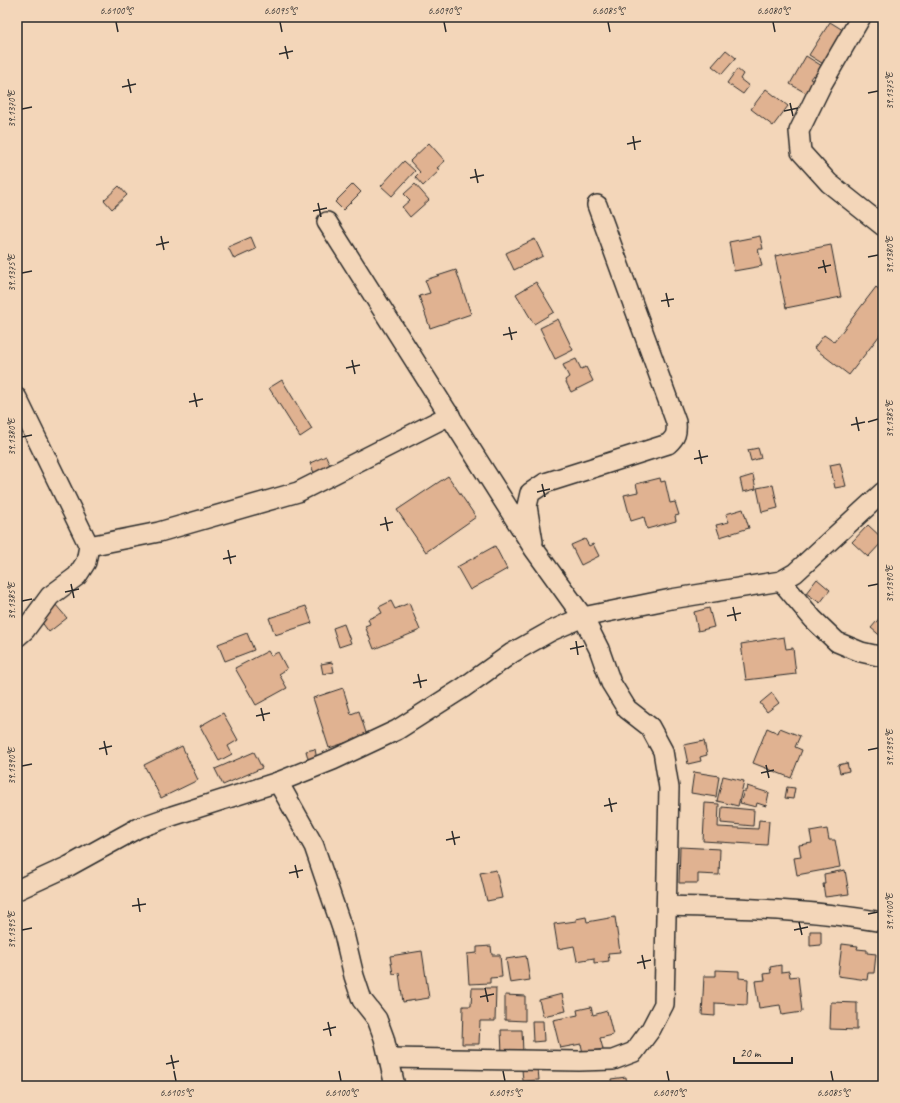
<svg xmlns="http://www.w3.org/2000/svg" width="900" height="1103" font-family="Caveat,sans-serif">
<rect width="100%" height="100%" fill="#f3d6b9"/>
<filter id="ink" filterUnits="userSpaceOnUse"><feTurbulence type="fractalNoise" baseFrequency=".025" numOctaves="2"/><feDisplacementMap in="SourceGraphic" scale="8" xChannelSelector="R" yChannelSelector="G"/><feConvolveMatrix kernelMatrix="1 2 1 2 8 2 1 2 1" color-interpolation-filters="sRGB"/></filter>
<g filter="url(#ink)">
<!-- building -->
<g fill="#e0b291" stroke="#2b2b2b">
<polygon points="830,22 846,32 825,65 809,55"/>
<polygon points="726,50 736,58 722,74 712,66"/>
<polygon points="806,56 822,66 816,77 813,75 810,79 814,81 806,93 790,84"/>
<polygon points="737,69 743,74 740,79 749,86 743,94 727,83"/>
<polygon points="766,89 788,106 773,126 751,109"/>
<polygon points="429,143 445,161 437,168 440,170 423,186 415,177 420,172 410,161"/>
<polygon points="404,161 415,171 392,196 381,186"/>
<polygon points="353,184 361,192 343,210 335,202"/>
<polygon points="415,184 429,200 410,217 402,207 410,200 404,194"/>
<polygon points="119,186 127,195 112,209 104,200"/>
<polygon points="760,236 763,249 758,249 762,266 734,271 729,242"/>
<polygon points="251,237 256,249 234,259 228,247"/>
<polygon points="535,239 543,256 514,270 506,253"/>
<polygon points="831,245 841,297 786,308 775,256"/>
<polygon points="456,270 471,314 430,328 419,296 430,293 425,280"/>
<polygon points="536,282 554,312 534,324 516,294"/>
<polygon points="876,287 883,293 883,331 849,375 814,348 824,335 834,342"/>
<polygon points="558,319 573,350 555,359 540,328"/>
<polygon points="576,359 581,369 586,367 593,381 571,392 565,380 569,377 563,365"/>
<polygon points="282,380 312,429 300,437 269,388"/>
<polygon points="758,448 761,458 751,461 748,450"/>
<polygon points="326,456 332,470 316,478 310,463"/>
<polygon points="840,463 846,486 835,488 830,465"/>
<polygon points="753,475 756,489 743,492 740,479"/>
<polygon points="448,476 476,517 426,552 397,510"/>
<polygon points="660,478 661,482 665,481 670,503 675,502 679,515 675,516 676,521 647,529 644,517 631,521 624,495 638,492 636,484"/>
<polygon points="773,485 778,508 762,512 757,488"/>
<polygon points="743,509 749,528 720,537 716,525 729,522 726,514"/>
<polygon points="868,525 883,539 883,541 868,557 852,542"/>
<polygon points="585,539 589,546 593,544 599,556 581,565 571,545"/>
<polygon points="495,546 507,569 470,590 457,567"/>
<polygon points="817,579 830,590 820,603 806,593"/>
<polygon points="391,601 395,609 409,603 420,630 374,649 365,626 370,624 368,619 382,613 379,607"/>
<polygon points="55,604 67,618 49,632 38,617"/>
<polygon points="306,606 312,623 275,635 269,618"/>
<polygon points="709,608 714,627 698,631 694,612"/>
<polygon points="883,614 883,638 871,628"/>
<polygon points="344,624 351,643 339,647 333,628"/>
<polygon points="247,633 254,650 225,661 218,644"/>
<polygon points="784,637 786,649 793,648 796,674 746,680 741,644"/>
<polygon points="268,651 271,656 278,652 287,669 279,674 287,688 256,705 235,668"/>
<polygon points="332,662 334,672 323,674 321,664"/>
<polygon points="343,688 351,714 359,711 367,736 329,748 313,698"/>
<polygon points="772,693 779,703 767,712 760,703"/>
<polygon points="223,713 238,740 228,746 232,754 219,761 200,726"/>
<polygon points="767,728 778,733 780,728 800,736 795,747 802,750 791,778 753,763"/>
<polygon points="704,741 707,755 700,757 701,761 688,764 684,745"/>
<polygon points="182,746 198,780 161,798 144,765"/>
<polygon points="315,749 317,760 309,762 306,751"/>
<polygon points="254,752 262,768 223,785 215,769"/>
<polygon points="847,763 849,771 840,773 838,765"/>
<polygon points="694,772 719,776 716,797 691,793"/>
<polygon points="723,776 744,781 738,806 717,801"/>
<polygon points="747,786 769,793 766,806 757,803 756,807 740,803 744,791 746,791"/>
<polygon points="787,787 795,788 793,799 785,798"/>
<polygon points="705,803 719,804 718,827 758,829 759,820 769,821 767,845 703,841"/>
<polygon points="722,807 754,810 753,826 721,823"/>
<polygon points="827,829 829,840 835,840 840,867 797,875 794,858 801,857 799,845 812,843 810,832"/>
<polygon points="680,847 720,849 719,875 698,874 698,883 679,883"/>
<polygon points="496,870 502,898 487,901 480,873"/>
<polygon points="845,870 849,894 825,897 823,884 825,884 824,874"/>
<polygon points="586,917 587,922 615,917 620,952 608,953 609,961 594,963 594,958 577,961 574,946 558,949 554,924 576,921 576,919"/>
<polygon points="810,931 821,931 821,945 810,946"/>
<polygon points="842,944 858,946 857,949 867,950 867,953 876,954 874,973 868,973 867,980 838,976"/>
<polygon points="491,946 492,955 500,955 502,977 490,978 490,983 469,984 467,954 477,953 477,947"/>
<polygon points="422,951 429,998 403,1002 399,973 393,974 390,956"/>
<polygon points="526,956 530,980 510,983 506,959"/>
<polygon points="781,965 781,972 789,971 790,977 798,976 802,1012 782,1015 780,1005 759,1008 755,981 765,980 764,974 771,973 770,967"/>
<polygon points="716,970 739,971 739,978 748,979 747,1005 715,1003 715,1016 702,1015 704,976 716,976"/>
<polygon points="472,988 496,988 495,1021 480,1021 479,1044 462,1044 463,1006 471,1006"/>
<polygon points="562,994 566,1011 543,1016 539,1000"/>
<polygon points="505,995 525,996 525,1021 505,1020"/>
<polygon points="831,1002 857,1003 857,1030 830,1029"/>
<polygon points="591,1007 593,1015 607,1011 613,1035 600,1038 603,1049 583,1053 581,1044 560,1048 553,1020 578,1015 577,1010"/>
<polygon points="532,1021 543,1021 544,1041 533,1042"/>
<polygon points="501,1030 522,1030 523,1053 502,1054"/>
<polygon points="522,1069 538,1069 539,1080 523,1081"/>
<polygon points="626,1077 627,1086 612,1086 611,1079"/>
</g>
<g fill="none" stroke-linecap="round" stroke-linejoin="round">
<defs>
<g id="minor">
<polyline points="861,17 822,84 799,131 801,152 829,183 883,226"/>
<polyline points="327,222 534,549 583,617 599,649 611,683 627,709 650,727 663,751 669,788 664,1004 651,1029 634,1052 613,1060 579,1061 389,1058"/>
<polyline points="17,398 89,546 86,562 77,576 50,596 25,630 17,637"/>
<path d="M533,542L527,506L530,493L545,483L668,444C676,437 677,433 676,422L597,205"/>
<polyline points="89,546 159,532 298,492 450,415"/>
<polyline points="781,581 813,619 837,642 861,652 883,657"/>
<polyline points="278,782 314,846 344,934 354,976 362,1000 377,1019 384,1038 395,1086"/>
<polyline points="17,890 69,866 138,828 172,816 278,782 333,760 397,730 463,688 512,653 551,631 583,617 671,599 781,581 795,573 883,492"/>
<path d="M667,906C739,908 812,909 883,922"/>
</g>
</defs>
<!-- minor casing -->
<use href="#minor" stroke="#2b2b2b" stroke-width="22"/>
<!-- minor -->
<use href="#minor" stroke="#f3d6b9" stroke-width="19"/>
</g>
</g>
<!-- ticks -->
<path fill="none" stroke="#2b2b2b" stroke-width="1.5" d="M116,22L118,32M280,22L282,32M444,22L446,32M608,22L610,32M773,22L775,32M285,46L288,59M279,54L293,51M128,79L131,93M122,87L136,84M868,93L878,91M790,103L793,116M22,109L32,107M784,111L798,108M633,136L635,150M627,144L641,141M475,169L478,183M470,178L484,175M318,203L321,217M313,211L327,208M161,236L164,250M156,245L169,242M868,257L878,255M823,260L826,273M818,268L831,265M22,273L32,271M666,293L669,307M661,301L674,299M509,327L512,340M503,335L517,332M352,360L355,374M346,368L360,365M194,393L197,407M189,402L203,399M856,417L859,431M868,422L878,419M851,425L865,422M22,437L32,435M699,450L702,464M694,459L708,456M542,484L545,497M537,492L550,489M385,517L388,531M380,525L393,522M228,550L231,564M223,559L236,556M71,584L74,598M868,586L878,584M65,592L79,589M22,601L32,599M733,607L736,621M727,616L741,613M576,641L578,655M570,649L584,646M418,674L421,688M413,683L427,680M261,708L264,721M256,716L270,713M104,741L107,755M99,749L112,746M868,750L878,748M766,765L769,778M22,766L32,764M761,773L774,770M609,798L612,812M604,806L617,803M452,831L455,845M446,840L460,837M295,865L298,878M289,873L303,870M138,898L140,912M132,906L146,904M868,914L878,912M799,922L802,935M22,930L32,928M794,930L808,927M642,955L645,969M637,963L651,960M485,988L488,1002M480,997L494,994M328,1022L331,1036M323,1030L336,1027M171,1055L174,1069M166,1064L179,1061M174,1071L176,1081M339,1071L341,1081M503,1071L505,1081M667,1071L669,1081M831,1071L833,1081"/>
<!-- margin -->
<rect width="900" height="1103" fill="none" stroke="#f3d6b9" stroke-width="44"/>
<!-- scale -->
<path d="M734 1057v6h58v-6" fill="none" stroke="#2b2b2b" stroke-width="2"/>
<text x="740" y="1057" font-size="12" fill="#2b2b2b" stroke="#f3d6b9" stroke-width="3" paint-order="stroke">20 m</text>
<rect x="22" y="22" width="856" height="1059" fill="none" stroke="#2b2b2b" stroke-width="1.5"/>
<g font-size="10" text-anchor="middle" fill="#2b2b2b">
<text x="116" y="14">6.6100°S</text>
<text x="280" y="14">6.6095°S</text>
<text x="444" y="14">6.6090°S</text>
<text x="608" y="14">6.6085°S</text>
<text x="773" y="14">6.6080°S</text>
<text transform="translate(889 91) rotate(-90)" y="4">39.1375°E</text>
<text transform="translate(11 109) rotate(-90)" y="4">39.1370°E</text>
<text transform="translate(889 255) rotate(-90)" y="4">39.1380°E</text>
<text transform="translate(11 273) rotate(-90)" y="4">39.1375°E</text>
<text transform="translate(889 419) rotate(-90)" y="4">39.1385°E</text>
<text transform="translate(11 437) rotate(-90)" y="4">39.1380°E</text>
<text transform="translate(889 584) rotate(-90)" y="4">39.1390°E</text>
<text transform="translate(11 601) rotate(-90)" y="4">39.1385°E</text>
<text transform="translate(889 748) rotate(-90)" y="4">39.1395°E</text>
<text transform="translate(11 766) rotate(-90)" y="4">39.1390°E</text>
<text transform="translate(889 912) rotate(-90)" y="4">39.1400°E</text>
<text transform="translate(11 930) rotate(-90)" y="4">39.1395°E</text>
<text x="176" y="1096">6.6105°S</text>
<text x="341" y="1096">6.6100°S</text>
<text x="505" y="1096">6.6095°S</text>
<text x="669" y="1096">6.6090°S</text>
<text x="833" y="1096">6.6085°S</text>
</g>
</svg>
